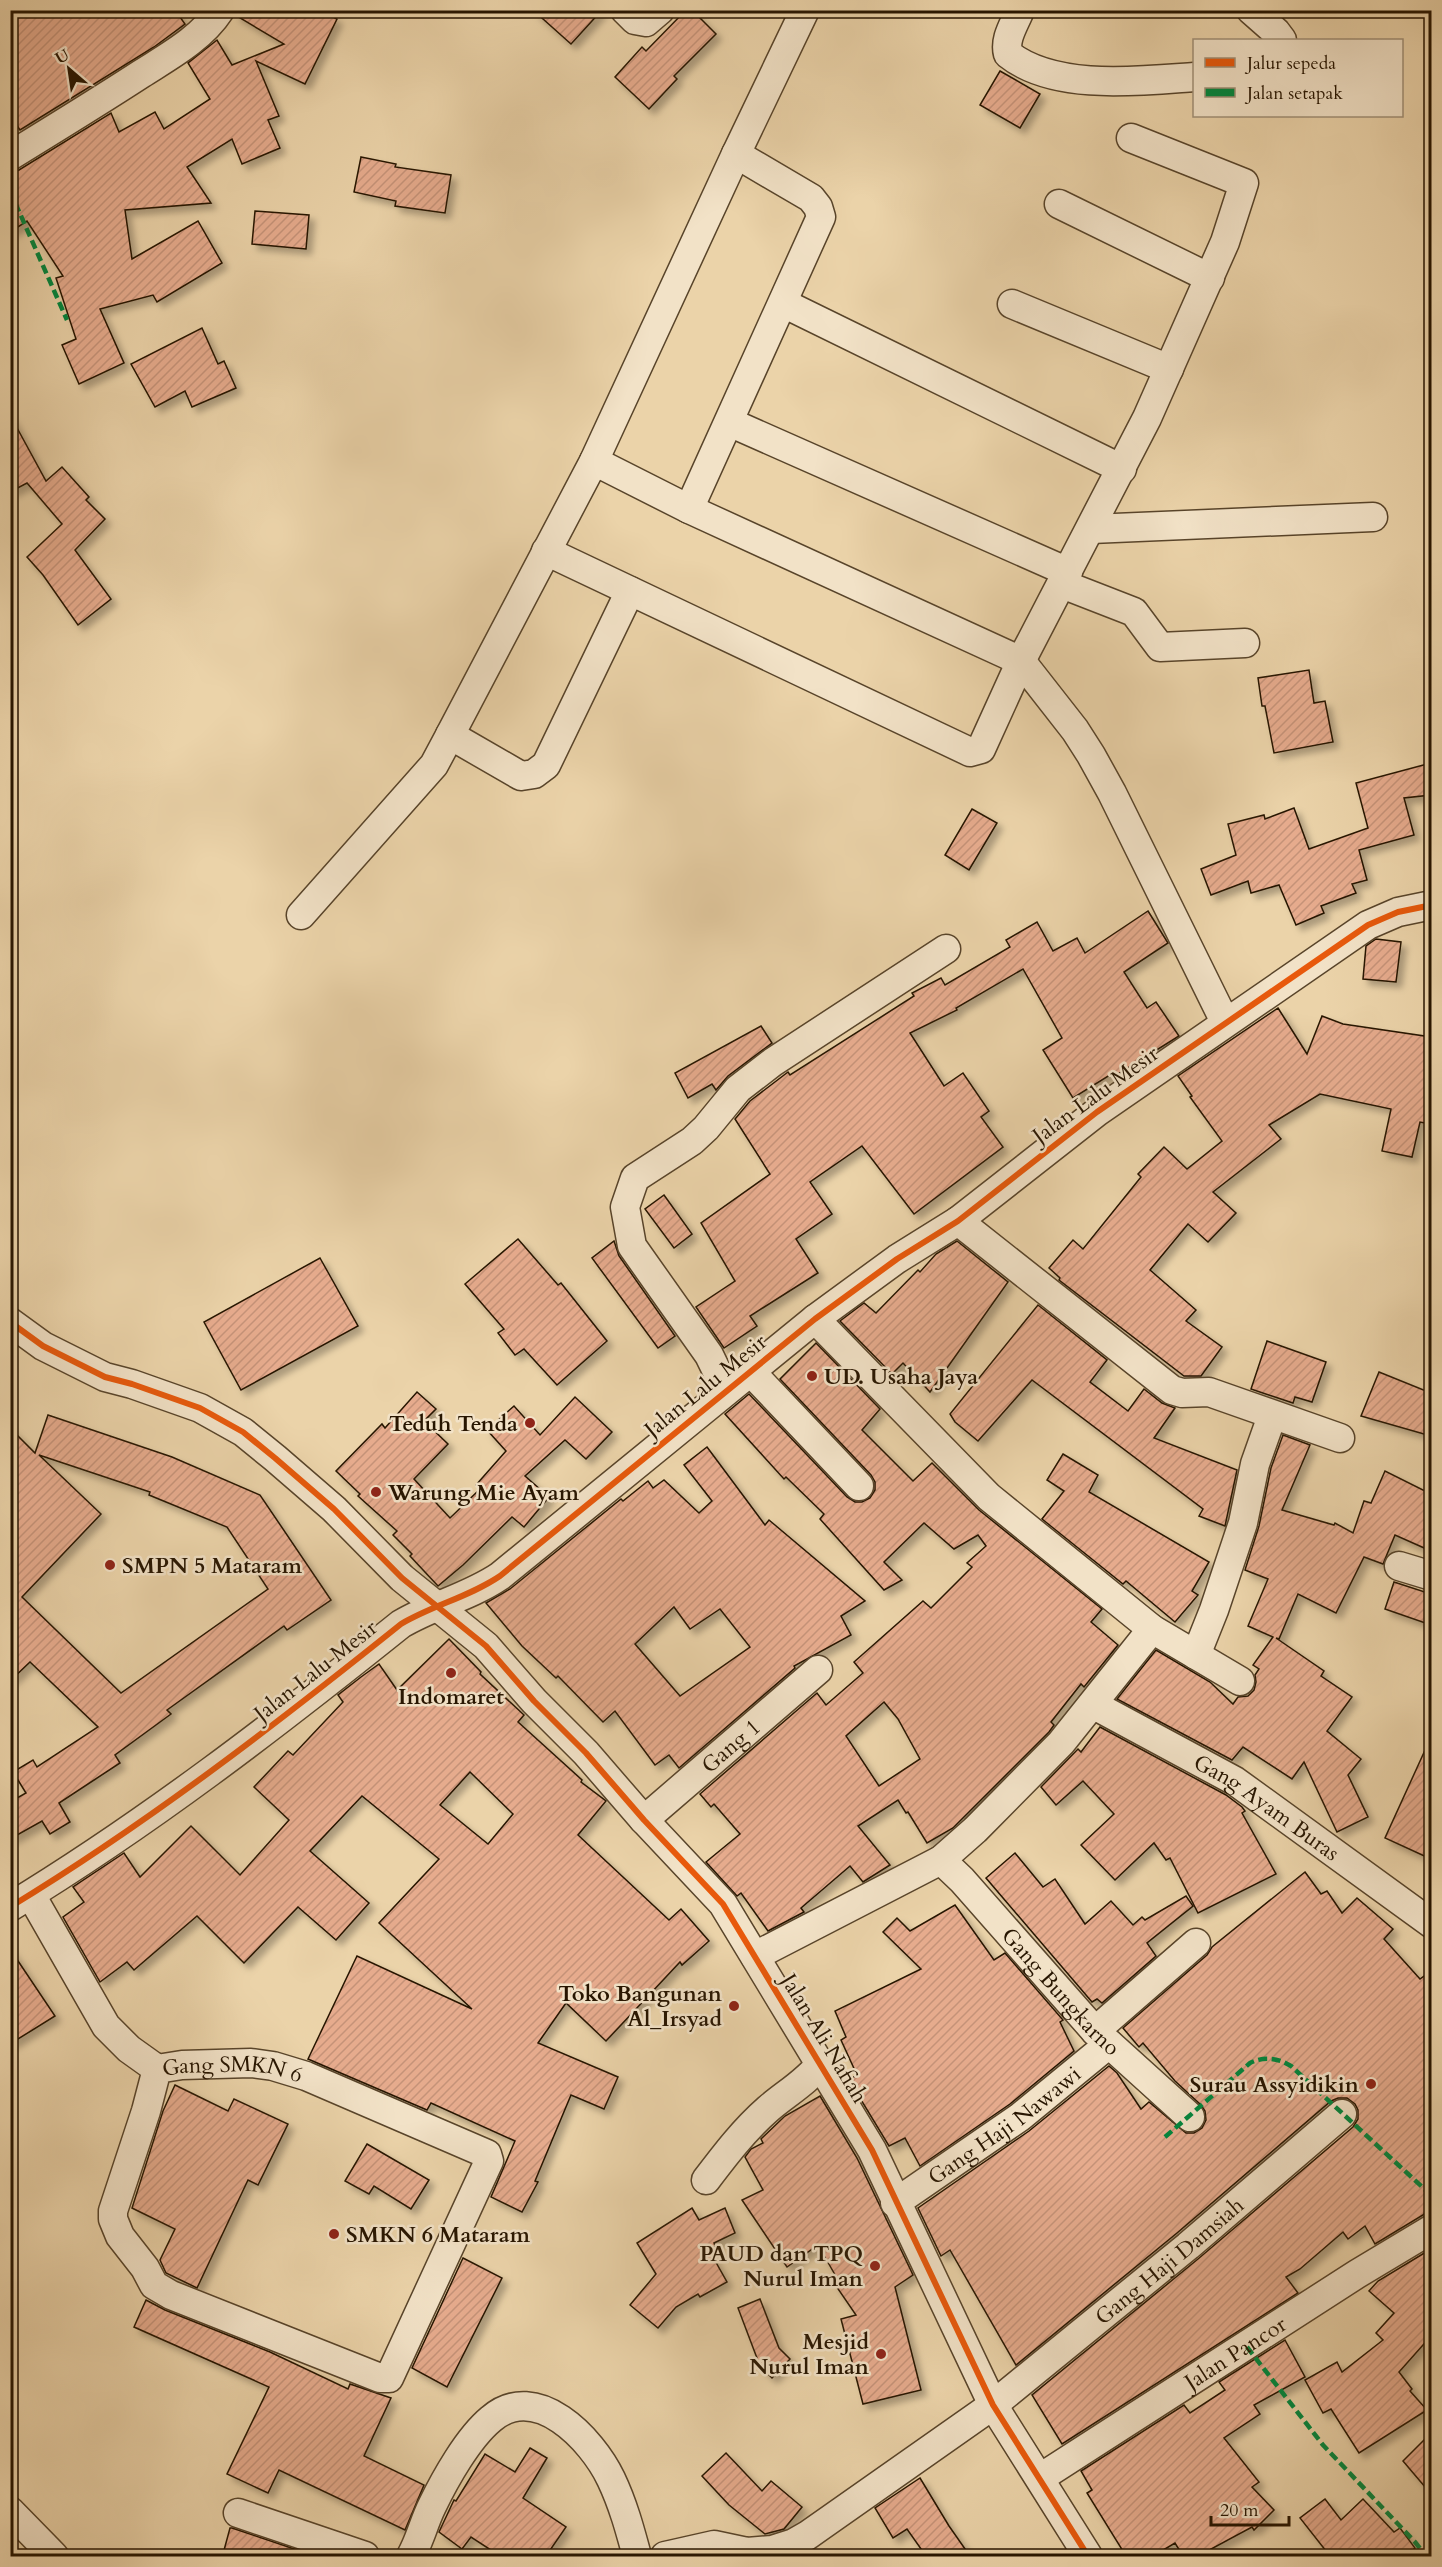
<svg xmlns="http://www.w3.org/2000/svg" width="1442" height="2567" font-family="Cardo,serif">
<defs>
<pattern id="building-hatch" width="6" height="6" patternUnits="userSpaceOnUse" patternTransform="scale(1.5)"><rect width="6" height="6" fill="#e6ab8d"/><path d="M-1 1l2-2M0 6l6-6M5 7l2-2" fill="none" stroke="#c59278"/></pattern>
<filter id="shadow"><feDropShadow dx="5.5" dy="5.5" stdDeviation="3" flood-color="#0004"/></filter>
</defs>
<rect width="100%" height="100%" fill="#ebd3a9"/>
<filter id="stains"><feTurbulence type="fractalNoise" baseFrequency=".00333" numOctaves="4"/><feColorMatrix values="0 0 0 0 .2 0 0 0 0 .09 0 0 0 0 .02 0 0 0 .5 -.17"/></filter>
<radialGradient id="worn" r=".72"><stop offset=".6" stop-color="#630" stop-opacity="0"/><stop offset="1" stop-color="#630" stop-opacity=".3"/></radialGradient>
<!-- building -->
<g fill="url(#building-hatch)" stroke="#271500" stroke-width="1.5" fill-rule="evenodd" filter="url(#shadow)">
<polygon points="10,10 175,10 185,24 154,47 20,130 10,115"/>
<polygon points="236,10 318,10 337,19 305,84 256,61 279,116 268,120 280,148 242,164 232,139 187,167 211,203 125,210 132,259 198,221 222,263 157,302 153,295 100,309 124,363 79,384 62,345 76,339 56,278 63,276 27,221 10,232 10,172 19,170 111,113 119,132 155,112 164,129 210,99 188,63 217,40 232,65 284,44 235,15"/>
<polygon points="533,10 602,10 571,44"/>
<polygon points="686,10 692,10 716,34 674,76 677,79 649,109 615,77 642,47 646,51"/>
<polygon points="1000,71 1040,94 1020,128 980,105"/>
<polygon points="361,157 396,164 395,167 451,175 445,213 395,206 396,201 354,192"/>
<polygon points="255,211 309,215 306,249 252,244"/>
<polygon points="202,328 218,364 224,361 236,388 192,407 185,391 155,407 131,364"/>
<polygon points="10,415 46,481 62,467 89,497 86,500 105,519 75,550 111,599 78,625 43,575 27,557 62,524 27,483 10,492"/>
<polygon points="1309,670 1314,703 1325,701 1333,742 1274,753 1265,706 1262,706 1258,678"/>
<polygon points="1431,763 1431,795 1404,798 1414,835 1359,850 1367,880 1352,884 1356,893 1321,906 1324,913 1296,925 1279,885 1251,893 1248,881 1211,895 1201,869 1236,855 1228,824 1264,815 1265,819 1294,808 1309,849 1368,828 1356,783"/>
<polygon points="972,809 997,823 969,870 945,855"/>
<polygon points="1148,911 1168,943 1124,972 1147,1008 1156,1002 1179,1036 1115,1076 1113,1073 1073,1098 1043,1050 1062,1038 1023,969 956,1008 957,1010 910,1033 944,1086 963,1073 989,1111 981,1117 1003,1147 914,1214 862,1146 810,1182 832,1214 796,1239 818,1273 750,1316 757,1326 724,1348 696,1307 735,1281 701,1223 770,1174 735,1119 750,1101 788,1072 790,1075 914,996 912,993 941,978 945,985 1010,947 1006,940 1037,922 1053,951 1077,938 1085,953"/>
<polygon points="1376,939 1401,942 1396,982 1363,979 1366,946"/>
<polygon points="1278,1008 1307,1054 1322,1016 1343,1024 1431,1037 1431,1124 1420,1122 1412,1157 1382,1151 1391,1109 1320,1094 1269,1125 1281,1139 1213,1192 1236,1213 1208,1242 1188,1224 1150,1270 1196,1310 1186,1321 1222,1347 1201,1376 1184,1376 1059,1280 1060,1278 1049,1268 1073,1240 1083,1249 1141,1177 1138,1174 1164,1147 1187,1169 1222,1141 1190,1097 1192,1096 1178,1076"/>
<polygon points="761,1026 772,1043 728,1076 716,1090 712,1084 688,1098 675,1073"/>
<polygon points="664,1195 692,1234 674,1248 645,1209"/>
<polygon points="518,1239 558,1285 561,1283 607,1341 557,1385 524,1349 515,1355 498,1333 504,1329 465,1284"/>
<polygon points="614,1241 619,1256 675,1336 658,1348 592,1258"/>
<polygon points="957,1241 1008,1282 930,1392 903,1363 892,1374 840,1321 864,1303 876,1313 918,1270 920,1272 936,1254"/>
<polygon points="320,1258 358,1326 241,1390 204,1322"/>
<polygon points="1038,1305 1107,1360 1090,1382 1128,1411 1144,1389 1162,1403 1175,1408 1154,1438 1237,1470 1225,1526 1199,1516 1203,1509 1032,1380 978,1441 955,1422 950,1414"/>
<polygon points="1267,1341 1326,1362 1312,1402 1295,1397 1293,1403 1251,1389"/>
<path d="M816,1343L880,1409L862,1430L913,1481L932,1463L979,1510L1102,1609L1091,1622L1118,1645L1084,1687L1081,1684L1051,1722L1054,1725L1049,1732L953,1828L927,1843L908,1812L906,1813L898,1800L858,1826L890,1865L863,1882L850,1866L801,1908L804,1912L768,1931L741,1893L737,1896L706,1862L740,1834L714,1804L711,1807L700,1794L817,1693L826,1705L863,1673L854,1662L923,1601L931,1608L972,1567L967,1563L986,1546L978,1535L954,1549L924,1523L884,1562L902,1580L884,1590L820,1519L824,1514L786,1477L784,1479L725,1414L749,1394L847,1497L855,1502H862L870,1498L875,1490V1482L871,1475L780,1379ZM884,1702L898,1719L920,1759L879,1786L846,1736Z"/>
<polygon points="1379,1372 1431,1393 1431,1436 1361,1416"/>
<polygon points="417,1392 436,1409 424,1421 448,1444 414,1479 450,1518 480,1489 476,1485 506,1451 487,1430 514,1406 540,1435 575,1397 612,1432 586,1459 565,1440 525,1476 549,1497 524,1527 512,1517 463,1565 438,1586 410,1556 412,1554 393,1535 397,1531 358,1496 360,1494 336,1471 382,1424 385,1428"/>
<path d="M48,1415L172,1457L260,1495L331,1600L287,1630L284,1626L167,1710L171,1714L115,1755L120,1763L59,1803L70,1822L50,1834L42,1821L10,1839V1802L26,1793L13,1772L33,1760L37,1767L98,1727L30,1662L10,1681V1428L35,1453ZM39,1455L150,1492L149,1495L227,1527L268,1589L121,1693L22,1597L101,1514Z"/>
<polygon points="1283,1435 1310,1445 1282,1510 1334,1525 1335,1523 1353,1533 1364,1501 1371,1503 1385,1471 1431,1494 1431,1551 1395,1535 1383,1564 1364,1557 1336,1613 1298,1594 1279,1639 1276,1638 1324,1671 1321,1676 1352,1697 1327,1731 1361,1759 1348,1775 1368,1817 1337,1832 1304,1762 1292,1779 1243,1747 1232,1760 1117,1699 1156,1650 1210,1682 1233,1704 1238,1697 1248,1696 1254,1690 1256,1682 1255,1675 1259,1669 1253,1665 1273,1637 1248,1626 1268,1579 1245,1570 1259,1526 1271,1468"/>
<path d="M707,1447L765,1525L769,1520L865,1601L841,1616L851,1635L794,1666L795,1668L679,1768L669,1755L655,1765L615,1711L603,1722L558,1676L556,1678L522,1646L486,1603L510,1589L621,1499L623,1501L648,1481L653,1488L664,1480L699,1513L712,1501L684,1465ZM674,1607L690,1629L720,1609L750,1647L680,1696L635,1644Z"/>
<polygon points="1063,1454 1098,1475 1089,1492 1209,1562 1192,1591 1198,1595 1175,1622 1126,1581 1123,1584 1042,1519 1064,1491 1047,1480"/>
<polygon points="1394,1582 1431,1594 1431,1625 1385,1609"/>
<path d="M449,1639L481,1672L480,1674L524,1715L518,1722L582,1780L581,1782L606,1801L578,1835L669,1920L681,1909L709,1941L682,1965L680,1962L606,2041L566,2003L538,2043L618,2077L604,2109L571,2095L535,2181L538,2182L522,2212L491,2197L515,2141L431,2103L427,2110L308,2059L357,1956L472,2009L379,1923L439,1859L362,1796L310,1851L369,1903L336,1940L298,1907L244,1963L197,1916L134,1970L127,1962L100,1982L63,1917L84,1902L73,1887L124,1853L140,1877L191,1826L240,1875L289,1820L254,1787L288,1751L293,1755L343,1702L338,1695L361,1677L379,1664L397,1690ZM470,1772L513,1814L488,1844L440,1805Z"/>
<polygon points="1100,1727 1226,1795 1242,1807 1245,1811 1242,1813 1276,1874 1198,1913 1170,1858 1166,1860 1154,1843 1115,1880 1081,1845 1114,1814 1083,1781 1056,1805 1041,1787 1078,1749 1081,1752"/>
<polygon points="1431,1737 1431,1859 1385,1838"/>
<polygon points="1015,1853 1043,1887 1055,1879 1085,1924 1111,1901 1133,1925 1142,1917 1145,1920 1186,1896 1193,1906 1147,1943 1156,1956 1102,2003 1097,1999 1092,2002 986,1878"/>
<polygon points="1305,1872 1321,1894 1327,1891 1342,1913 1357,1898 1393,1929 1384,1939 1420,1979 1431,1971 1431,2207 1423,2215 1375,2244 1365,2226 1348,2239 1343,2232 1300,2269 1286,2277 1298,2293 1062,2444 1032,2395 1198,2259 1353,2127 1358,2119 1358,2110 1355,2104 1347,2098 1338,2098 1331,2101 1177,2233 1016,2365 950,2250 941,2256 918,2208 1029,2131 1109,2066 1117,2073 1141,2109 1149,2102 1186,2133 1194,2133 1202,2128 1206,2120 1205,2111 1201,2105 1175,2081 1143,2043 1139,2047 1123,2028 1207,1955 1212,1947"/>
<polygon points="955,1905 994,1960 1005,1953 1063,2020 1060,2022 1074,2051 1010,2104 920,2166 905,2138 889,2146 849,2080 857,2075 841,2040 846,2037 835,2011 921,1969 883,1932 897,1918 910,1931"/>
<polygon points="10,1949 55,2016 10,2044"/>
<polygon points="175,2085 228,2111 234,2099 288,2124 258,2185 248,2180 197,2288 166,2273 160,2260 175,2229 132,2208 163,2111"/>
<polygon points="820,2096 857,2158 913,2275 895,2287 921,2390 863,2404 841,2319 856,2315 834,2283 838,2280 818,2245 787,2267 742,2200 763,2190 745,2157 751,2149 763,2143 761,2139 785,2116"/>
<polygon points="367,2144 429,2180 411,2209 374,2186 369,2194 345,2181"/>
<polygon points="692,2208 699,2220 725,2208 735,2233 714,2243 715,2246 709,2250 727,2282 700,2297 698,2294 676,2307 658,2328 630,2305 656,2274 637,2243"/>
<polygon points="1426,2252 1431,2256 1431,2336 1399,2372 1412,2389 1410,2391 1427,2410 1359,2453 1331,2409 1323,2413 1305,2380 1337,2362 1342,2372 1383,2340 1376,2333 1394,2313 1369,2291 1378,2281"/>
<polygon points="463,2258 502,2278 447,2387 412,2368"/>
<polygon points="760,2299 779,2348 790,2359 772,2378 760,2366 738,2308"/>
<polygon points="146,2300 165,2310 270,2352 348,2389 350,2384 391,2398 364,2456 424,2485 405,2530 279,2470 268,2493 227,2474 269,2387 134,2327"/>
<polygon points="1285,2340 1305,2377 1254,2405 1260,2414 1224,2438 1259,2482 1252,2487 1274,2510 1254,2530 1252,2527 1211,2549 1215,2556 1183,2556 1175,2543 1153,2556 1126,2556 1087,2493 1092,2490 1081,2471 1184,2405 1190,2413 1225,2390 1219,2382"/>
<polygon points="1431,2433 1431,2494 1403,2461"/>
<polygon points="530,2448 547,2458 523,2498 566,2527 546,2556 500,2556 471,2537 462,2549 439,2532 454,2500 456,2501 485,2454 515,2472"/>
<polygon points="726,2453 762,2491 771,2481 802,2507 784,2529 765,2534 729,2505 702,2476"/>
<polygon points="920,2478 949,2526 970,2556 926,2556 907,2529 893,2538 875,2508"/>
<polygon points="1325,2499 1341,2520 1363,2499 1394,2532 1400,2528 1415,2548 1405,2556 1330,2556 1300,2518"/>
<polygon points="230,2528 232,2528 315,2556 235,2556 223,2554"/>
</g>
<g fill="none" stroke-linecap="round" stroke-linejoin="round">
<defs>
<g id="minor">
<polyline points="625,10 635,20 646,22 660,10"/>
<path d="M1020,10C1014,25 1004,39 1008,54C1054,91 1139,81 1194,77"/>
<polyline points="1251,10 1276,32 1282,40"/>
<path d="M10,156C54,129 98,102 141,74C169,56 201,39 220,10"/>
<polyline points="1059,204 1210,278"/>
<polyline points="783,303 1122,469"/>
<polyline points="1012,304 1169,369"/>
<polyline points="729,422 1068,572"/>
<polyline points="594,461 689,509 1021,661 1075,730 1091,755 1112,793 1225,1022"/>
<polyline points="689,509 821,217 818,207 811,198 736,154 805,10"/>
<polyline points="1091,529 1373,517"/>
<polyline points="546,551 970,752 981,749 1021,661 1147,418 1225,242 1244,183 1131,138"/>
<polyline points="1062,584 1134,612 1160,647 1245,643"/>
<polyline points="630,591 546,765 534,774 521,776 450,735 594,461 736,154"/>
<polyline points="301,915 434,765 450,735"/>
<polyline points="958,1221 1172,1390 1182,1393 1209,1392 1340,1438"/>
<polyline points="815,1319 989,1497 1152,1629 1240,1681"/>
<polyline points="10,1322 43,1346 105,1377 132,1384 200,1408 243,1432 275,1458 334,1509 402,1578 486,1646 534,1701 586,1753 644,1820 723,1904 872,2150 993,2405 1088,2556"/>
<polyline points="750,1371 859,1486"/>
<polyline points="726,1390 709,1355 632,1246 625,1207 635,1178 692,1141 706,1128 738,1089 773,1062 946,949"/>
<polyline points="1399,1566 1432,1576"/>
<polyline points="1196,1655 1214,1610 1243,1523 1255,1464 1272,1416"/>
<path id="s1" d="M1094,1705L1235,1781L1432,1924"/>
<path id="s2" d="M644,1820L818,1670"/>
<path id="s3" d="M941,1860L962,1880L1095,2031L1190,2117"/>
<path id="s4" d="M31,1895L106,2026L129,2049L157,2069L182,2065L251,2063L273,2066L306,2076L487,2154L489,2161L389,2378H380L171,2295L154,2285L145,2268L120,2236L113,2219V2211L146,2111L157,2069"/>
<path d="M10,1907C148,1823 275,1725 401,1624C433,1605 469,1597 500,1576L815,1319L897,1259L958,1221L1097,1112L1368,925L1398,912L1432,905"/>
<polyline points="755,1956 941,1860 975,1830 1061,1743 1152,1629"/>
<polyline points="1095,2031 1196,1943"/>
<path d="M706,2180C725,2155 744,2130 768,2109C785,2094 807,2082 821,2063"/>
<path id="s5" d="M895,2203L1020,2117L1109,2044"/>
<path id="s6" d="M1040,2478L1357,2274L1432,2229"/>
<polyline points="10,2511 54,2556"/>
<polyline points="238,2513 365,2556"/>
<path d="M411,2556C420,2540 424,2522 432,2506C445,2479 468,2438 491,2419C536,2380 592,2439 611,2479C623,2504 630,2530 637,2556"/>
<path id="s7" d="M665,2556L714,2545L747,2552L772,2550L794,2543L808,2535L993,2405L1188,2246L1342,2114"/>
</g>
</defs>
<!-- minor casing -->
<use href="#minor" stroke="#58442a" stroke-width="31"/>
<!-- minor -->
<use href="#minor" stroke="#f2e2c7" stroke-width="28"/>
<!-- quiet -->
<g stroke="#00873e" stroke-width="4.5" stroke-dasharray="9 4.5" stroke-linecap="butt">
<polyline points="204,10 213,20"/>
<polyline points="10,191 67,320"/>
<path d="M1165,2137L1250,2063C1264,2056 1278,2058 1291,2066L1432,2196"/>
<polyline points="1247,2347 1323,2445 1415,2542 1426,2556"/>
</g>
<defs>
<g id="cycleway">
<polyline points="10,1322 43,1346 105,1377 132,1384 200,1408 243,1432 275,1458 334,1509 402,1578 486,1646 534,1701 586,1753 644,1820 723,1904 872,2150 993,2405 1088,2556"/>
<path d="M10,1907C148,1823 275,1725 401,1624C433,1605 469,1597 500,1576L815,1319L897,1259L958,1221L1097,1112L1368,925L1398,912L1432,905"/>
</g>
</defs>
<!-- cycleway casing -->
<use href="#cycleway" stroke="#f2e2c7" stroke-width="10"/>
<!-- cycleway -->
<use href="#cycleway" stroke="#e8590c" stroke-width="6"/>
</g>
<!-- markers -->
<g fill="#8f2418" stroke="#f2e2c7" stroke-width="2">
<circle cx="812" cy="1376" r="6"/>
<circle cx="530" cy="1423" r="6"/>
<circle cx="376" cy="1492" r="6"/>
<circle cx="110" cy="1565" r="6"/>
<circle cx="451" cy="1673" r="6"/>
<circle cx="734" cy="2006" r="6"/>
<circle cx="1371" cy="2084" r="6"/>
<circle cx="334" cy="2234" r="6"/>
<circle cx="875" cy="2266" r="6"/>
<circle cx="881" cy="2354" r="6"/>
</g>
<g text-anchor="middle" stroke-width="5" stroke-linejoin="round" paint-order="stroke">
<!-- street labels -->
<g font-size="22" fill="#271500" stroke="#f2e2c7">
<text transform="translate(1095 1094) rotate(-36)" y="8">Jalan Lalu Mesir</text>
<text transform="translate(705 1385) rotate(-39)" y="8">Jalan Lalu Mesir</text>
<text transform="translate(315 1670) rotate(-38)" y="8">Jalan Lalu Mesir</text>
<text dy="8" stroke="none"><textPath href="#s2" startOffset="114">Gang 1</textPath></text>
<text dy="8" stroke="none"><textPath href="#s1" startOffset="201">Gang Ayam Buras</textPath></text>
<text dy="8" stroke="none"><textPath href="#s3" startOffset="178">Gang Bungkarno</textPath></text>
<text transform="translate(825 2038) rotate(59)" y="8">Jalan Ali Nafiah</text>
<text dy="8" stroke="none"><textPath href="#s4" startOffset="294">Gang SMKN 6</textPath></text>
<text dy="8" stroke="none"><textPath href="#s5" startOffset="134">Gang Haji Nawawi</textPath></text>
<text dy="8" stroke="none"><textPath href="#s7" startOffset="602">Gang Haji Damsiah</textPath></text>
<text dy="8" stroke="none"><textPath href="#s6" startOffset="232">Jalan Pancor</textPath></text>
</g>
<!-- poi labels -->
<g font-size="22" font-weight="bold" fill="#271500" stroke="#f2e2c7" text-anchor="end">
<text x="824" y="1384" text-anchor="start">UD. Usaha Jaya</text>
<text x="518" y="1431">Teduh Tenda</text>
<text x="388" y="1500" text-anchor="start">Warung Mie Ayam</text>
<text x="122" y="1573" text-anchor="start">SMPN 5 Mataram</text>
<text x="451" y="1704" text-anchor="middle">Indomaret</text>
<text x="722" y="2001">Toko Bangunan<tspan x="722" dy="25">Al_Irsyad</tspan></text>
<text x="1359" y="2092">Surau Assyidikin</text>
<text x="346" y="2242" text-anchor="start">SMKN 6 Mataram</text>
<text x="863" y="2261">PAUD dan TPQ<tspan x="863" dy="25">Nurul Iman</tspan></text>
<text x="869" y="2349">Mesjid<tspan x="869" dy="25">Nurul Iman</tspan></text>
</g>
</g>
<!-- margin -->
<rect width="1442" height="2567" fill="none" stroke="#ebd3a9" stroke-width="36"/>
<rect x="12" y="12" width="1418" height="2543" fill="none" stroke="#271500" stroke-width="3"/>
<rect x="18" y="18" width="1406" height="2531" fill="none" stroke="#271500" stroke-width="1.5"/>
<!-- legend -->
<rect x="1193" y="39" width="210" height="78" fill="#f2e2c7" stroke="#a19077" stroke-width="1.5"/>
<rect x="1205" y="58" width="30" height="9" fill="#e8590c" stroke="#a19077" stroke-width="1.5"/>
<text x="1247" y="69" font-size="18" fill="#271500">Jalur sepeda</text>
<rect x="1205" y="88" width="30" height="9" fill="#00873e" stroke="#a19077" stroke-width="1.5"/>
<text x="1247" y="99" font-size="18" fill="#271500">Jalan setapak</text>
<!-- north arrow -->
<g transform="translate(69 69) rotate(331)" stroke="#f2e2c7" stroke-width="4.5" paint-order="stroke">
<path d="M0-4.5L10 22L0 15L-10 22Z" fill="#271500"/>
<text y="-9" font-size="16" font-weight="bold" text-anchor="middle" fill="#271500">U</text>
</g>
<!-- scale -->
<path d="M1211 2516v9h78v-9" fill="none" stroke="#271500" stroke-width="3"/>
<text x="1220" y="2516" font-size="18" fill="#271500" stroke="#f2e2c7" stroke-width="4.5" paint-order="stroke">20 m</text>
<rect width="100%" height="100%" filter="url(#stains)"/>
<rect width="100%" height="100%" fill="url(#worn)"/>
</svg>
